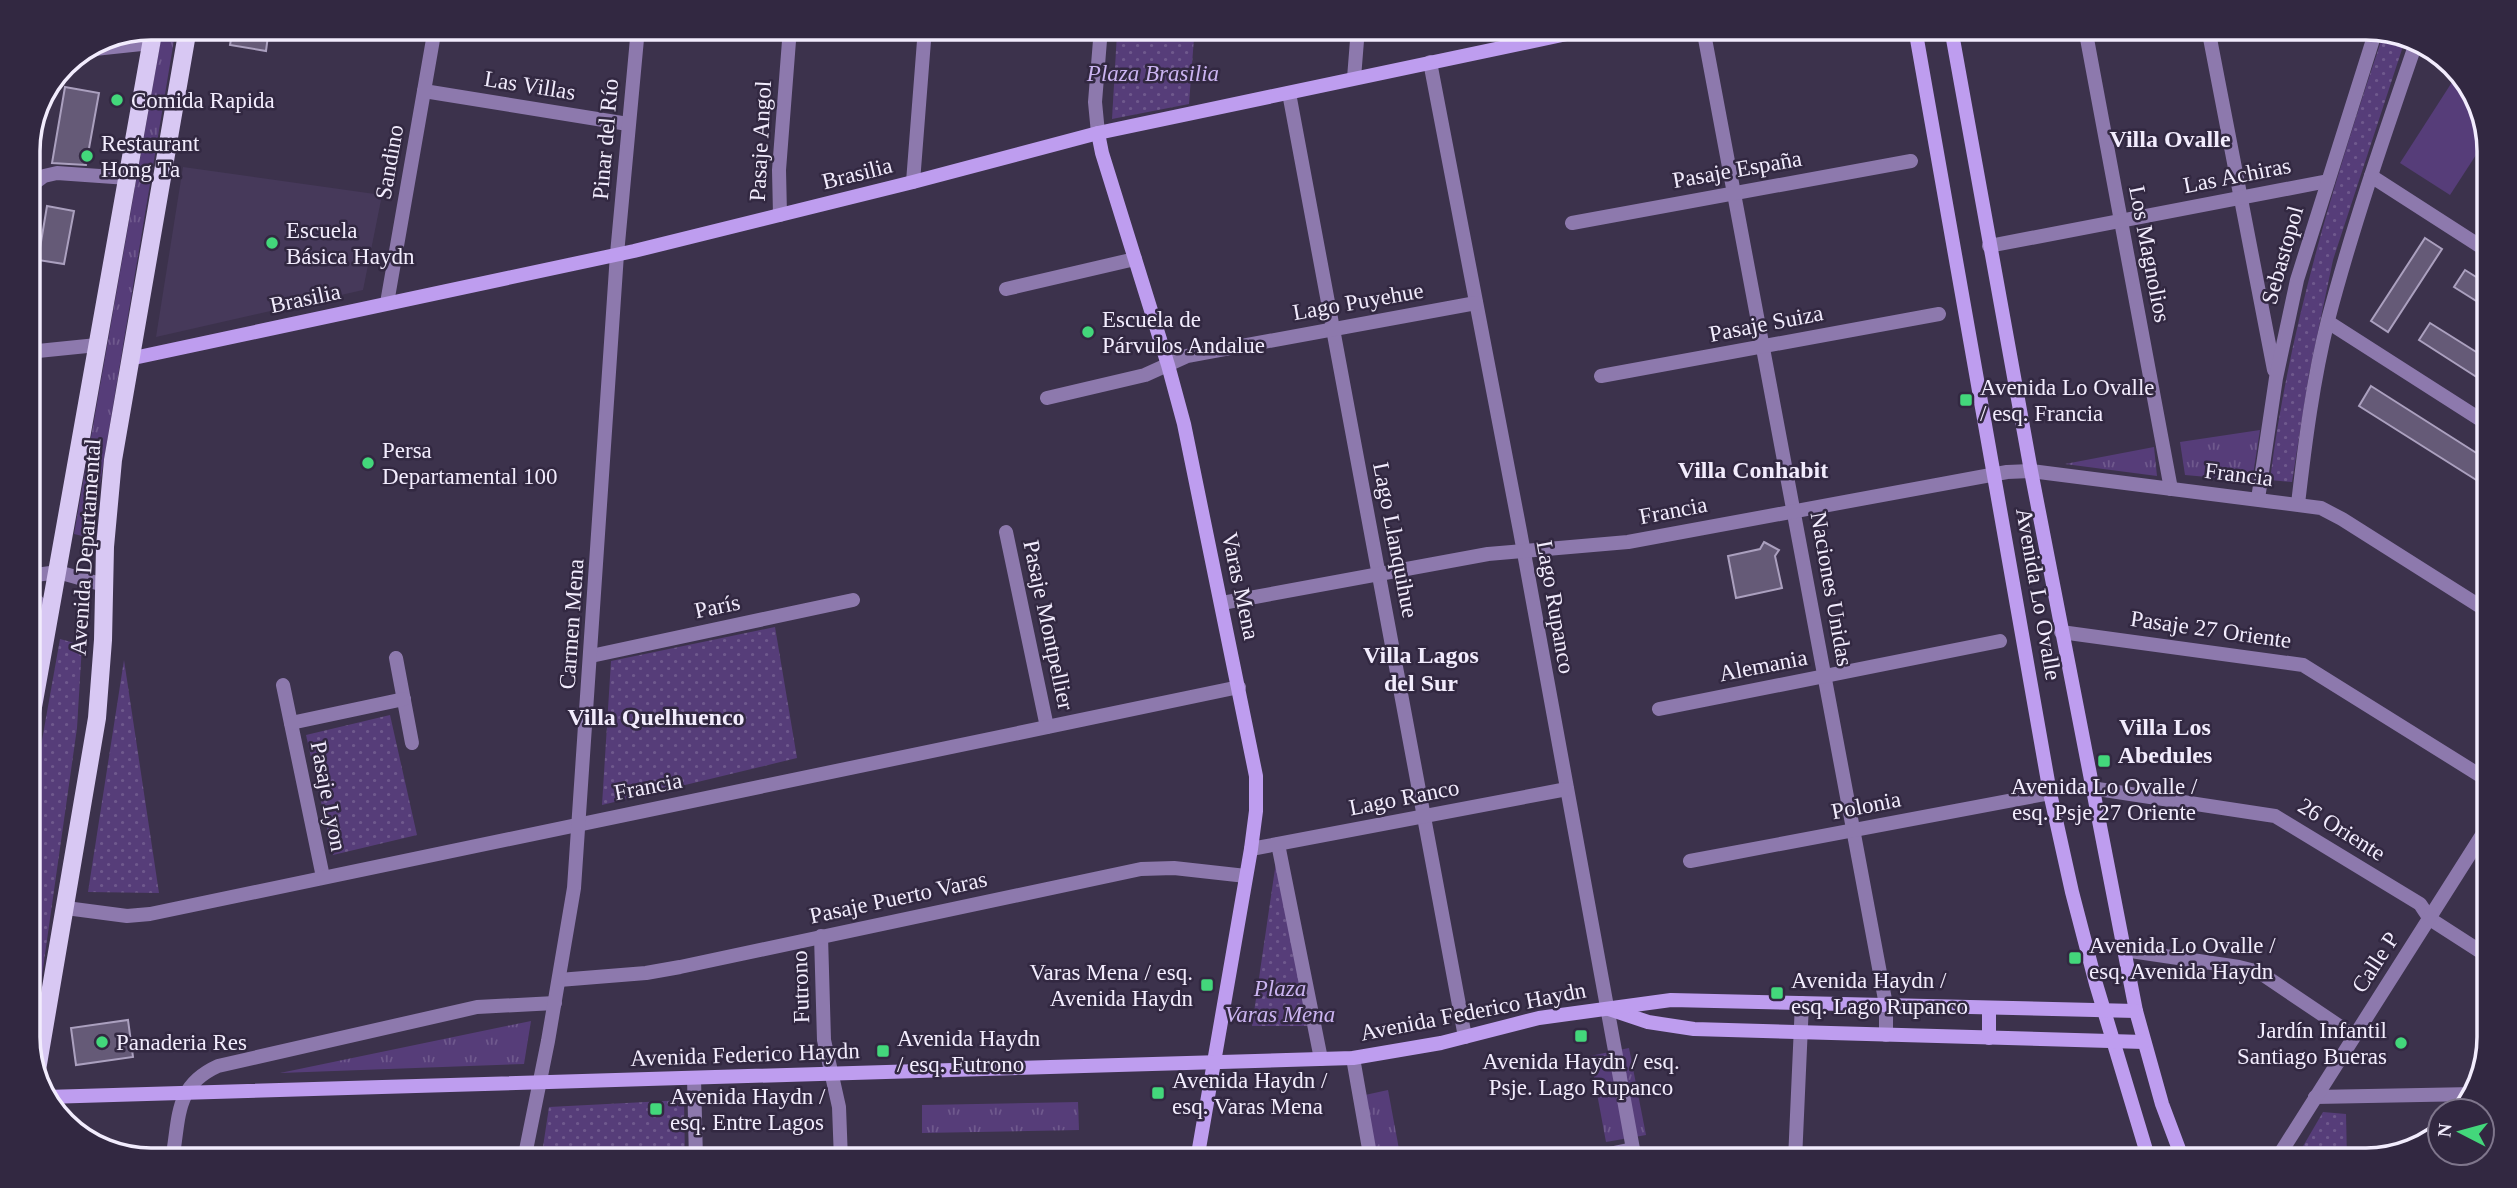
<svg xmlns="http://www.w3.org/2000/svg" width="2517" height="1188" font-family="Georgia,serif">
<defs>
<pattern id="grass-tufts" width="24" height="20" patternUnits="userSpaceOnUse" patternTransform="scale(1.75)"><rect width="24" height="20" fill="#563d79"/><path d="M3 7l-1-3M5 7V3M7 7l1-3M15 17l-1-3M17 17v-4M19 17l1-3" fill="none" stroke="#6f598d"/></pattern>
<pattern id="park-dots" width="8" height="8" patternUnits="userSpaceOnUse" patternTransform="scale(1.75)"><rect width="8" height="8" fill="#563d79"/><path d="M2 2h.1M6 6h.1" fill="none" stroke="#6f598d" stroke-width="1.8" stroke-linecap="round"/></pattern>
</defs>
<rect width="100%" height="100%" fill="#3c324c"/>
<!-- built -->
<polygon fill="#46395a" points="183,167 382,195 363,290 156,337"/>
<!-- grass -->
<g fill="url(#grass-tufts)">
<polygon points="163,28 176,28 91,538 74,534"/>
<polygon points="2260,430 2252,481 2185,475 2180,442"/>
<polygon points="2154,447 2157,476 2065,464"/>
<polygon points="531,1021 524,1064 280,1073"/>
<polygon points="1629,1048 1646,1135 1606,1142 1590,1056"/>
<polygon points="1388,1090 1401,1160 1377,1160 1365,1095"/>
<polygon points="1078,1102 1079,1130 922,1133 922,1105"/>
</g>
<!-- park -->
<g fill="url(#park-dots)">
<path d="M2384,32L2406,37L2333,260L2309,374L2292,482L2270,480C2289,326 2335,179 2384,32Z"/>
<polygon points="1117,33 1194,38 1189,104 1112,119"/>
<polygon points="775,627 797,758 602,805 611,661"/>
<polygon points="60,639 82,645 77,728 31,1053 28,1045 28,819"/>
<polygon points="124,660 159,893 88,892"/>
<polygon points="390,715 417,835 333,855 306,735"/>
<polygon points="1277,855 1310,1026 1252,1026"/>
<polygon points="684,1100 685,1160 541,1160 549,1107"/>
<polygon points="2323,1112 2346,1114 2347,1160 2295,1160"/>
</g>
<!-- pitch -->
<polygon fill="#563d79" points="2454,79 2471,90 2487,138 2450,195 2400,163"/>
<!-- building -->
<g fill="#655a77" stroke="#aba0bf" stroke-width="2">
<polygon points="233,28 269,28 266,51 230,45"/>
<polygon points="65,87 99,93 86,165 52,163"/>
<polygon points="47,206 74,211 64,264 38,260"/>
<polygon points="2425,238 2442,249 2388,332 2371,321"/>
<polygon points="2465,270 2489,285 2489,309 2454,287"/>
<polygon points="2430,323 2489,360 2489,385 2419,340"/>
<polygon points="2371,386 2489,461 2489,488 2359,406"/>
<polygon points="1764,542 1779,550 1775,556 1782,588 1736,598 1728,556 1760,549"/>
<polygon points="128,1020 133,1057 76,1065 71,1028"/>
</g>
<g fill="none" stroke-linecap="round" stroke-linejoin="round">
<!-- street -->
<g stroke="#8d79ad" stroke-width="14">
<polyline points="1703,28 1886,1005 1886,1035"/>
<polyline points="2085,28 2171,489"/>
<polyline points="2208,28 2274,370"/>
<polyline points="2209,32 2229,28"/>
<polyline points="1520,43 1522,28"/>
<polyline points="85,50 151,43"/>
<polyline points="1430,62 1520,531 1635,1160"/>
<polyline points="1354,78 1358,28"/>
<polyline points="424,91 628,124"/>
<polyline points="1289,93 1465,1037"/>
<polyline points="1098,133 1095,102 1101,28"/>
<polyline points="2371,176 2489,252"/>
<polyline points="913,182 925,28"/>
<polyline points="28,188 44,176 57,173 128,178"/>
<polyline points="780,215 779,170 790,28"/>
<polyline points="1572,223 1911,161"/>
<polyline points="1989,246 2328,181"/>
<polyline points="1006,289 1135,259"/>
<polyline points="387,303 435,28"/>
<polyline points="2328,322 2489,425"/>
<polyline points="28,352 97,345"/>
<polyline points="1601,376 1939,314"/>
<polyline points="1047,398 1145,375 1187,356 1476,303"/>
<polyline points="2258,499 2276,378 2297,280 2376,30"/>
<path d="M2298,504C2305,443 2313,380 2328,320C2353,225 2385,133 2417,40"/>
<polyline points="1006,532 1047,727"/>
<polyline points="28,576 58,572 104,585"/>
<polyline points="28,591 41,606 48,626"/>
<polyline points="1222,603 1488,554 1628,542 2007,472 2031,471 2321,508 2342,519 2489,612"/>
<polyline points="2061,632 2303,665 2489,781"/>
<polyline points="591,656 853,600"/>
<polyline points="396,658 412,743"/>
<polyline points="283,685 323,877"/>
<polyline points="1659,709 2000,641"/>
<polyline points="291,723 404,699"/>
<polyline points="2091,788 2275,816 2420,904 2430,919 2489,957"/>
<polyline points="1278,844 1321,1059"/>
<polyline points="1251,849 1567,789"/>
<polyline points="1690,861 2050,793"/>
<polyline points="66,908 127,916 150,914 1239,687"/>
<polyline points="821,936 824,1040 839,1107 841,1160"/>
<polyline points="2124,950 2239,967 2259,972 2354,1036"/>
<polyline points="559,980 646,973 680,967 1141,869 1174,868 1246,876"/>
<polyline points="1353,1058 1371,1160"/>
<polyline points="694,1078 696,1160"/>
<polyline points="2315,1097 2474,1094"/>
<path d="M172,1160C180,1117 174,1086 218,1066L477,1007L555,1003"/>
<polyline points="524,1160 548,1041 574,888 617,254 638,28"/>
<polyline points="1580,1160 1633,1149"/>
<polyline points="1795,1160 1802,1003"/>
<polyline points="2276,1160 2489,824"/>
</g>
<!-- secondary -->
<g stroke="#be9def" stroke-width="14">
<polyline points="1915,28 2050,793 2072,892 2096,984 2149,1160"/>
<polyline points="1951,28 2031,471 2136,1011 2162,1104 2183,1160"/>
<polyline points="1098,133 1102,153 1168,365 1184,424 1256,776 1256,811 1251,849 1197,1160"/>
<polyline points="129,359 634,251 913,182 1098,133 1595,28"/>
<polyline points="1609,1009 1648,1022 1694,1029 2144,1042"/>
<polyline points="1989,1038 1989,1009"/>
<polyline points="46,1097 1353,1058 1441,1043 1539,1018 1671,1000 2136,1011"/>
</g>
<!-- primary -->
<g stroke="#d8c8f3" stroke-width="18">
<polyline points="28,735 154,28"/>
<polyline points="37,1070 97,718 103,640 105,547 113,460 188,28"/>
</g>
</g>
<!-- markers -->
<g fill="#43d77b" stroke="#322841" stroke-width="2.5">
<circle cx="117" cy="100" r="7"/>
<circle cx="87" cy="156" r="7"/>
<circle cx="272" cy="243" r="7"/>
<circle cx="1088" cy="332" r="7"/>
<rect x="1959" y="393" width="14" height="14" rx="3.5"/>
<circle cx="368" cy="463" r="7"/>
<rect x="2097" y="754" width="14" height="14" rx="3.5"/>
<rect x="2068" y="951" width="14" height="14" rx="3.5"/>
<rect x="1200" y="978" width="14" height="14" rx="3.5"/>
<rect x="1770" y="986" width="14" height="14" rx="3.5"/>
<rect x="1574" y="1029" width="14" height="14" rx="3.5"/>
<circle cx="102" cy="1042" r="7"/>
<circle cx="2401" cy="1043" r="7"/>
<rect x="876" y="1044" width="14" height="14" rx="3.5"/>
<rect x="1151" y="1086" width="14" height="14" rx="3.5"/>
<rect x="649" y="1102" width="14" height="14" rx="3.5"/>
</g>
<g text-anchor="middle" stroke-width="5" stroke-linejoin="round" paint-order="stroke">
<!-- park labels -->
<g font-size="23" font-style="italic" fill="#cbb4f1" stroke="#322841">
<text x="1153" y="81">Plaza Brasilia</text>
<text x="1280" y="996">Plaza<tspan x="1280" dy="26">Varas Mena</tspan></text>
</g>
<!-- street labels -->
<g font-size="23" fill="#f2ecfd" stroke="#322841">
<text transform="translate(530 85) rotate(9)" y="8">Las Villas</text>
<text transform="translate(605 139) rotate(-85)" y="8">Pinar del Río</text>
<text transform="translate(760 141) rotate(-87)" y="8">Pasaje Angol</text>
<text transform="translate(389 162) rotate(-80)" y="8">Sandino</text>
<text transform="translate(1737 169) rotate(-10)" y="8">Pasaje España</text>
<text transform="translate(857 173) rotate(-14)" y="8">Brasilia</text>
<text transform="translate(2237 175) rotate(-11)" y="8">Las Achiras</text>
<text transform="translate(2150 254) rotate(79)" y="8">Los Magnolios</text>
<text transform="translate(2282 255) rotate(-74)" y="8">Sebastopol</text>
<text transform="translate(305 298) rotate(-12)" y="8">Brasilia</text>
<text transform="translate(1358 301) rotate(-10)" y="8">Lago Puyehue</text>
<text transform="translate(1766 323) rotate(-11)" y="8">Pasaje Suiza</text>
<text transform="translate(2239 474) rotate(7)" y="8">Francia</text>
<text transform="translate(1673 510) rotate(-11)" y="8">Francia</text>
<text transform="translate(1396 540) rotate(79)" y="8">Lago Llanquihue</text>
<text transform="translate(85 547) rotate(-86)" y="8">Avenida Departamental</text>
<text transform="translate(1241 586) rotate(78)" y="8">Varas Mena</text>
<text transform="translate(1832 589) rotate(80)" y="8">Naciones Unidas</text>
<text transform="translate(2039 594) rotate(80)" y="8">Avenida Lo Ovalle</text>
<text transform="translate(717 606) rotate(-12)" y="8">París</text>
<text transform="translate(1556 607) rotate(80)" y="8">Lago Rupanco</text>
<text transform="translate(571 624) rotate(-86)" y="8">Carmen Mena</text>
<text transform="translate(1049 625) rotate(78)" y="8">Pasaje Montpellier</text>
<text transform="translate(2211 629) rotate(8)" y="8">Pasaje 27 Oriente</text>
<text transform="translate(1763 665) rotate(-11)" y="8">Alemania</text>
<text transform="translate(648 786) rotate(-11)" y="8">Francia</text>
<text transform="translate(329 796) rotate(79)" y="8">Pasaje Lyon</text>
<text transform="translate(1404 797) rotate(-11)" y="8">Lago Ranco</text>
<text transform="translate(1866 805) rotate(-11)" y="8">Polonia</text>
<text transform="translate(2342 829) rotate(32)" y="8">26 Oriente</text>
<text transform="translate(898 897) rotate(-12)" y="8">Pasaje Puerto Varas</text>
<text transform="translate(2375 962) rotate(-57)" y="8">Calle P</text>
<text transform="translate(800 987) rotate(-92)" y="8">Futrono</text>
<text transform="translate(1473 1011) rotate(-11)" y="8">Avenida Federico Haydn</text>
<text transform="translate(745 1054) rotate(-2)" y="8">Avenida Federico Haydn</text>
</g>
<!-- poi labels -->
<g font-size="23" fill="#f2ecfd" stroke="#322841" text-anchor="start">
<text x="131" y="108">Comida Rapida</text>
<text x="101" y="151">Restaurant<tspan x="101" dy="26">Hong Ta</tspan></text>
<text x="286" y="238">Escuela<tspan x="286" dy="26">Básica Haydn</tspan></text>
<text x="1102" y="327">Escuela de<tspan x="1102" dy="26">Párvulos Andalue</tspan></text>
<text x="1980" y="395">Avenida Lo Ovalle<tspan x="1980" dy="26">/ esq. Francia</tspan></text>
<text x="382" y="458">Persa<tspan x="382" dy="26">Departamental 100</tspan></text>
<text x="2104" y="794" text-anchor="middle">Avenida Lo Ovalle /<tspan x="2104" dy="26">esq. Psje 27 Oriente</tspan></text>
<text x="2089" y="953">Avenida Lo Ovalle /<tspan x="2089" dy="26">esq. Avenida Haydn</tspan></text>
<text x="1193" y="980" text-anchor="end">Varas Mena / esq.<tspan x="1193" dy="26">Avenida Haydn</tspan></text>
<text x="1791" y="988">Avenida Haydn /<tspan x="1791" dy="26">esq. Lago Rupanco</tspan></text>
<text x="2387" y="1038" text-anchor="end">Jardín Infantil<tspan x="2387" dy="26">Santiago Bueras</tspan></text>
<text x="897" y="1046">Avenida Haydn<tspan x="897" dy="26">/ esq. Futrono</tspan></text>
<text x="116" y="1050">Panaderia Res</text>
<text x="1581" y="1069" text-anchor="middle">Avenida Haydn / esq.<tspan x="1581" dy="26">Psje. Lago Rupanco</tspan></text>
<text x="1172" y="1088">Avenida Haydn /<tspan x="1172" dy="26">esq. Varas Mena</tspan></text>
<text x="670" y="1104">Avenida Haydn /<tspan x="670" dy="26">esq. Entre Lagos</tspan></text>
</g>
<!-- neighbourhood labels -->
<g font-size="24" font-weight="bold" fill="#f2ecfd" stroke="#322841">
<text x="2170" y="147">Villa Ovalle</text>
<text x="1753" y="478">Villa Conhabit</text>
<text x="1421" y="663">Villa Lagos<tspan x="1421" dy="28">del Sur</tspan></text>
<text x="656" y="725">Villa Quelhuenco</text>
<text x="2165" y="735">Villa Los<tspan x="2165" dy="28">Abedules</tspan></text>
</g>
</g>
<!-- crop -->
<path d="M0 0H2517V1188H0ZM151 40H2366A111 111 0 0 1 2477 151V1037A111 111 0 0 1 2366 1148H151A111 111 0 0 1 40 1037V151A111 111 0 0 1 151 40Z" fill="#322841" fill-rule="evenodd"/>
<path fill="none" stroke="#f2ecfd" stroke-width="3.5" d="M151 40H2366A111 111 0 0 1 2477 151V1037A111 111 0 0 1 2366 1148H151A111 111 0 0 1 40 1037V151A111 111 0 0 1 151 40Z"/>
<!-- north arrow -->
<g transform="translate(2461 1132) rotate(276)"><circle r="33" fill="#322841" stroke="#7f768c" stroke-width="2"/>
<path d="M0-5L12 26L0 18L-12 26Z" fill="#43d77b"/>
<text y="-10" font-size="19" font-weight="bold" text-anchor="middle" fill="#f2ecfd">N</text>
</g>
</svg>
